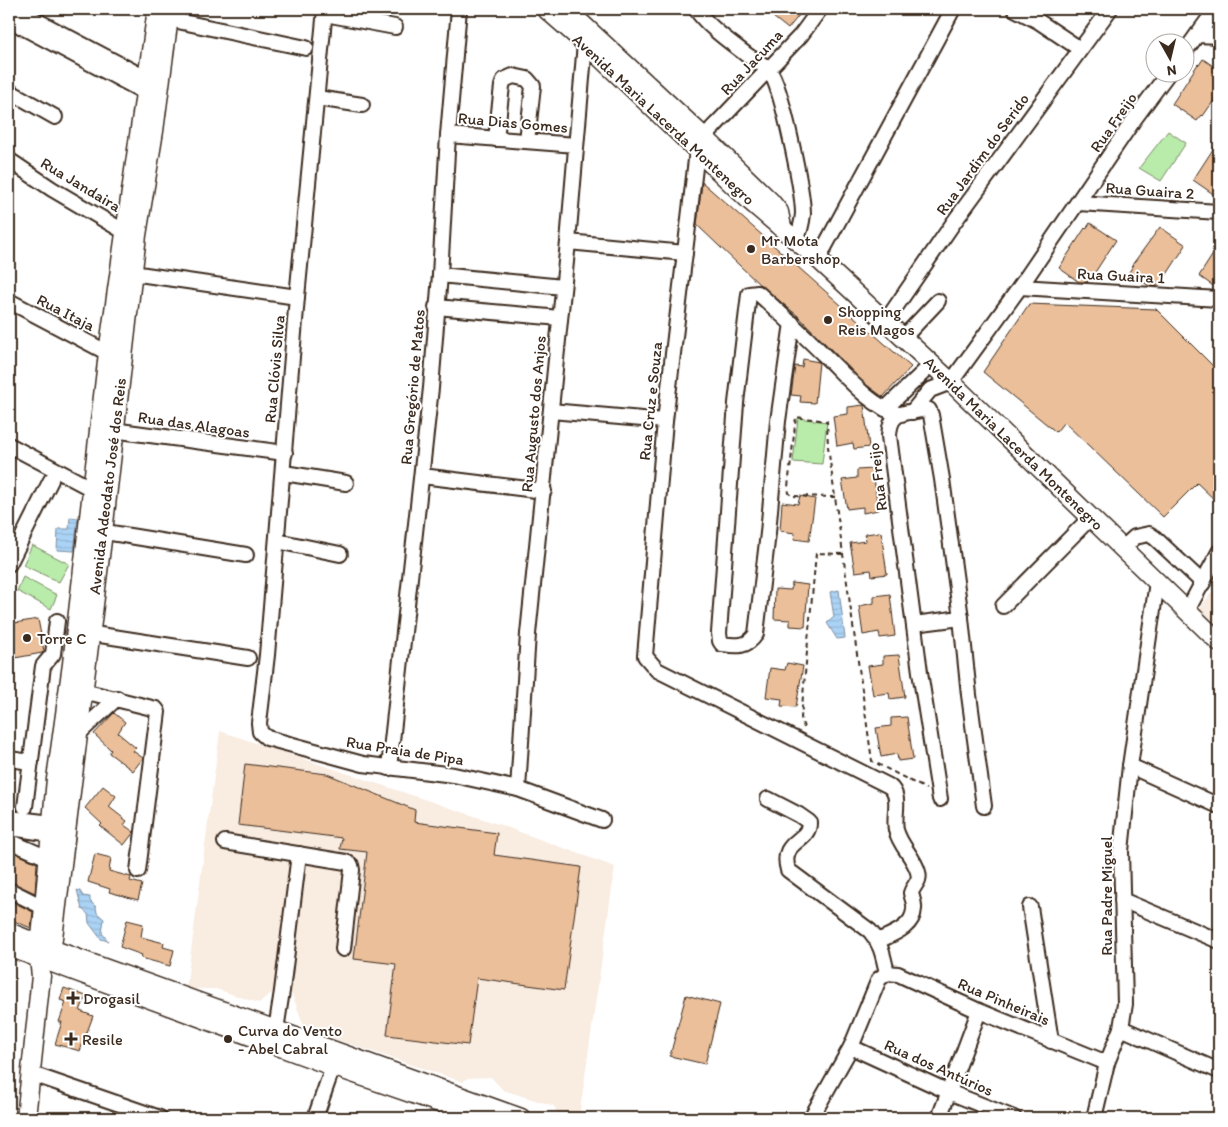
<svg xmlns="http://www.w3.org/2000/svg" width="1228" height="1127" font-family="Itim,sans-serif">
<defs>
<pattern id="water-rules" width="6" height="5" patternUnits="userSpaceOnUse" patternTransform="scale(1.25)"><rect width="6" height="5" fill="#abd3f6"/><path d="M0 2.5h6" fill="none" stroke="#94b5d2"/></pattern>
</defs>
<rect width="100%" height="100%" fill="#fff"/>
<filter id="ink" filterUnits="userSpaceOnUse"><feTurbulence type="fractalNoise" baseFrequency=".02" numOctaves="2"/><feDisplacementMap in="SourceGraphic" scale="10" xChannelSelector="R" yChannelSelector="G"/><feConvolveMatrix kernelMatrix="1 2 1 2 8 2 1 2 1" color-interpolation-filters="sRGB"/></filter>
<g filter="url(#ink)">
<!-- built -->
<g fill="#f9ece1">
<polygon points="1219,582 1219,630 1199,610"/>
<polygon points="220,731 498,824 615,867 579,1118 559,1117 554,1106 503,1090 491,1077 467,1078 463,1082 305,1029 292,994 275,990 259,1003 216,989 186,989"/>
</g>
<!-- pitch -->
<g fill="#b9ebab" stroke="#7a8a64">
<polygon points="1168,131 1186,143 1161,181 1139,168"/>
<polygon points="798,418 827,422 822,464 793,462"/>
<polygon points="32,545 69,564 59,582 23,565"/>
<polygon points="23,577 57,595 51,609 17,591"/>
</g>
<!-- water -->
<g fill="url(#water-rules)" stroke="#7e8fa0">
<polygon points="70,517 78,518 74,551 57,550 58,529 69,529"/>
<polygon points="839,590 845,638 837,639 827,623 834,617 830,592"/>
<polygon points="77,890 80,891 83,896 90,897 90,901 96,907 97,913 104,919 102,933 108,941 101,939 89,923 88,914 82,909"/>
</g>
<!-- building -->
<g fill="#eabf9a" stroke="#3b2a1e">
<polygon points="763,9 804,9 788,29"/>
<polygon points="1203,59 1219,70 1219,93 1203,116 1202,115 1197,121 1172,104 1198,64 1199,65"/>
<polygon points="1219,140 1219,198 1193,180"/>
<polygon points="702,182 911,367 883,397 864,383 798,316 760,285 697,225"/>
<polygon points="1090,223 1116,240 1090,280 1089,280 1087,282 1079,282 1059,268 1085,228 1086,229"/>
<polygon points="1160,227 1186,245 1160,285 1157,286 1149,286 1129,272 1133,266 1132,265"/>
<polygon points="1219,245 1219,290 1199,276"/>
<polygon points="1029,304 1156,309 1219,372 1219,504 1197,483 1163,517 1064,422 1056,432 983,372"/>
<polygon points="803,359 819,362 815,403 800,402 801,396 791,395 795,366 802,367"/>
<polygon points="864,405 869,447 854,449 853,443 837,446 833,416 848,414 848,407"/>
<polygon points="873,469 878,510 863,513 863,507 847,509 842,480 857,478 857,470"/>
<polygon points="800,496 815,499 809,541 794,539 795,533 780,531 782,502 798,504"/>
<polygon points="881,532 887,574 872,576 871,570 855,572 850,543 866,541 865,534"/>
<polygon points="792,583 808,585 805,627 790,626 790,620 774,619 775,589 791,590"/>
<polygon points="890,594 895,636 880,638 879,632 863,635 859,606 874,603 874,596"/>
<polygon points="38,619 44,651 42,653 15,658 9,624"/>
<polygon points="899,655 905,697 890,699 889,693 873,695 868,666 883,664 883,656"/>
<polygon points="787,663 803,666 796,707 781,706 782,699 766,697 770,668 785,670"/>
<polygon points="114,713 125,722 118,733 136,748 133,751 143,758 133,771 109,753 111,750 94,734"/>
<polygon points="907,717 913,759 898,761 897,754 881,757 876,728 891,726 891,718"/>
<polygon points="245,764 327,774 415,810 414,822 497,833 494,855 581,867 564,990 477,978 468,1045 387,1035 396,964 354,959 367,852 340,849 342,838 238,825"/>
<polygon points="103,786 116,796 109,807 127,821 124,825 134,832 124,845 100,826 102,824 85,808"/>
<polygon points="9,850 37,863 35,893 9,881"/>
<polygon points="95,854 111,858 109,871 131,877 130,881 142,884 138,900 109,892 110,889 88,882"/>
<polygon points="9,900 33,912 31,928 9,919"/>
<polygon points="127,920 143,924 141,937 164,943 163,947 174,950 170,966 141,958 142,955 120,947"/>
<polygon points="64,988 86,996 80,1011 93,1016 80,1051 55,1044 62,1022 59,1022 66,1002 60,1000"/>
<polygon points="686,995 720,1004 705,1064 670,1056"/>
</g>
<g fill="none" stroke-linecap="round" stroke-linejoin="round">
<defs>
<g id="minor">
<polyline points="15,9 155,83"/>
<polyline points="325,9 297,297 267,655 259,723 260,732 267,738 363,764 454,775 518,789 602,820"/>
<path d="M696,9C708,27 730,42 747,55C754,60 764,64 769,70C782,86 803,192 803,214C802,223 800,232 796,240"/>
<polyline points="1015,9 1038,21 1080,49"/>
<polyline points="325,14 395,27"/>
<polyline points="159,17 306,48"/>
<polyline points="9,20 154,97"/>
<polyline points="1197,35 1219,36"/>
<polyline points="1186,50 1216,9"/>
<polyline points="9,91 55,117"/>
<polyline points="317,98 362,105"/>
<polyline points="448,135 576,145"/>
<polyline points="704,137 801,35 820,9"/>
<polyline points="496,139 502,86 504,80 513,76 527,79 533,86 527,141"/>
<path d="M697,151L665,421L645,656L657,670L889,786C902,796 893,815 896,830C900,846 914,857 918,872C921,882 913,885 911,893C912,898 915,904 914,909C913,928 892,934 878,941"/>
<polyline points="9,160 52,189 125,232 134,234"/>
<polyline points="1078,203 1219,212"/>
<polyline points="568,242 685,253"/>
<polyline points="818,259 953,9"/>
<polyline points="132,273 297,297"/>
<polyline points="440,275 563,287"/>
<polyline points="1020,287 1219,299"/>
<polyline points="9,301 108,353"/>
<polyline points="436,307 560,318"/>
<polyline points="886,321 954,222 1110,9"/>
<path d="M792,323L778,421L768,533L756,634C747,648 736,646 722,644L720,641L719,633L736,403L749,294L758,293C780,313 802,333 823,354C845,375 870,406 898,414"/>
<polyline points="903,338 938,301"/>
<polyline points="885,409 932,364"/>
<polyline points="551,411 665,421"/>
<polyline points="912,412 930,390 951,382 1020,287 1135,118 1169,72"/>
<polyline points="105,429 285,453"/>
<polyline points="9,445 92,489 102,492"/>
<polyline points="284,473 346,483"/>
<polyline points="422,476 544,491"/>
<polyline points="93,530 246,555"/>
<polyline points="277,541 340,554"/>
<polyline points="1123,548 1135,537 1149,534 1155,538 1203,583"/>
<polyline points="9,564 51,480"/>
<polyline points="1003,606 1091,517"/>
<polyline points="1187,611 1219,552"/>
<polyline points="914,624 961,618"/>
<polyline points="81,632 248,658"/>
<polyline points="83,691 156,709 158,712 138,871"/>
<polyline points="77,735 117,698"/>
<polyline points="9,759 31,762"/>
<polyline points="1130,766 1219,806"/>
<polyline points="389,768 431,388 440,275 448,135 459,9"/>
<polyline points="518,789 528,634 568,242 585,43"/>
<path d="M768,799L799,815L809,822C810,843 779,839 788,870L870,931C882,945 883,956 887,973"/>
<path d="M940,799L920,672L889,436C890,409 905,414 926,409L929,410L931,415L942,479L961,618L969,695L984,806"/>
<polyline points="25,807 43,666 53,654 57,621"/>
<polyline points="9,818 52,823"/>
<polyline points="9,823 18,829 51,834"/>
<polyline points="9,841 48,858"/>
<polyline points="225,842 346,862 351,865 352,870 343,949"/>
<polyline points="9,890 43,907"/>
<polyline points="1122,900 1219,941"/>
<polyline points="1030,907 1051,1041"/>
<polyline points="887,973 898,974 979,1011 1107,1063"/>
<polyline points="1121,1028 1219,1071"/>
<polyline points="276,1030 282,991 299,854"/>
<polyline points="851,1047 949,1092 1014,1118"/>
<polyline points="32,1074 160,1118"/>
<polyline points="315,1118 336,1058"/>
<polyline points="811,1118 851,1047 879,979 887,973"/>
<polyline points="939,1118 979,1011"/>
<polyline points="1094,1118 1107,1063 1121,1028 1125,1004 1121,851 1130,766 1157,582"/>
</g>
<g id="major">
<polyline points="546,9 585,43 750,201 818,259 951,382 1219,642"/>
<polyline points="566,9 704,137 770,201 779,212 782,227"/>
<polyline points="9,932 51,949 521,1118"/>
<polyline points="52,946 103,532 137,235 154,131 170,9"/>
<polyline points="9,947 332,1066 483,1118"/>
<polyline points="26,1118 41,976 39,959 56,779 72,664 108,353 157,9"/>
</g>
</defs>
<!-- minor casing -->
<use href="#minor" stroke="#3b2a1e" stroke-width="18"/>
<!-- major casing -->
<use href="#major" stroke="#3b2a1e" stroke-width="21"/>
<!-- path -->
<g stroke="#3b2a1e" stroke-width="2" stroke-dasharray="5 4" stroke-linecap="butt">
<polyline points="835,497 792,496 789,493 788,487 796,417 827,421 828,447 872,761 926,789"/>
<polyline points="804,728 801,718 816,553 842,554"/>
</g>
<!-- minor -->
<use href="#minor" stroke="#fff" stroke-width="14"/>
<!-- major -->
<use href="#major" stroke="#fff" stroke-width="18"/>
</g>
</g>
<!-- markers -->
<g fill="#3b2a1e" stroke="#fff" stroke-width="2">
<circle cx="751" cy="249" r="5"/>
<circle cx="828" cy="320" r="5"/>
<circle cx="27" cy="638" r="5"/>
<path d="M70.5 990.5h5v5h5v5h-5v5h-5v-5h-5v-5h5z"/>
<path d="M68.5 1031.5h5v5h5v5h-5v5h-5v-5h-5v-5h5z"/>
<circle cx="228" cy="1039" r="5"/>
</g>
<g text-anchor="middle" stroke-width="4" stroke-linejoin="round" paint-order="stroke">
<!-- street labels -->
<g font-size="16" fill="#3b2a1e" stroke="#fff">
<text transform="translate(751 62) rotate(-47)" y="6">Rua Jacuma</text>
<text transform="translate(664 119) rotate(43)" y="6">Avenida Maria Lacerda Montenegro</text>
<text transform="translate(513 122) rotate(5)" y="6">Rua Dias Gomes</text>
<text transform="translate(1113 122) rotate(-55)" y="6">Rua Freijo</text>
<text transform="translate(982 154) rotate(-54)" y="6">Rua Jardim do Serido</text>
<text transform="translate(81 184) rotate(31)" y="6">Rua Jandaira</text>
<text transform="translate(1150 190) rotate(4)" y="6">Rua Guaira 2</text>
<text transform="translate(1121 275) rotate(3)" y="6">Rua Guaira 1</text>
<text transform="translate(66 312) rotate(27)" y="6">Rua Itaja</text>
<text transform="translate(274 369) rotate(-85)" y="6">Rua Clóvis Silva</text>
<text transform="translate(412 387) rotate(-85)" y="6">Rua Gregório de Matos</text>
<text transform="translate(650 401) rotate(-84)" y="6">Rua Cruz e Souza</text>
<text transform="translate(533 414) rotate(-85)" y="6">Rua Augusto dos Anjos</text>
<text transform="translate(194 424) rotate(8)" y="6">Rua das Alagoas</text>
<text transform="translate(1014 443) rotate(44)" y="6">Avenida Maria Lacerda Montenegro</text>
<text transform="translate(877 477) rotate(-97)" y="6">Rua Freijo</text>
<text transform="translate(107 486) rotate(-83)" y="6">Avenida Adeodato José dos Reis</text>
<text transform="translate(405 750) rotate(9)" y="6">Rua Praia de Pipa</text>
<text transform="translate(1106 896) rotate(-90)" y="6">Rua Padre Miguel</text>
<text transform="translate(1004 1001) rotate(23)" y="6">Rua Pinheirais</text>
<text transform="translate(939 1067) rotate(24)" y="6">Rua dos Antúrios</text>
</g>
<!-- poi labels -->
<g font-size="16" fill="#3b2a1e" stroke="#fff" text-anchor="start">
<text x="761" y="246">Mr Mota<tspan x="761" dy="18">Barbershop</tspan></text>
<text x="838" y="317">Shopping<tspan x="838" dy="18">Reis Magos</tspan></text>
<text x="37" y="644">Torre C</text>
<text x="83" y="1004">Drogasil</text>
<text x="238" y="1036">Curva do Vento<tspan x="238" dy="18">- Abel Cabral</tspan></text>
<text x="82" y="1045">Resile</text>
</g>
</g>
<!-- margin -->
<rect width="1228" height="1127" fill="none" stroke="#fff" stroke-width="30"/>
<rect x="15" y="15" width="1198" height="1097" fill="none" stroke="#3b2a1e" stroke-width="2" filter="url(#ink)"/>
<!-- north arrow -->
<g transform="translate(1170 58) rotate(172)"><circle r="24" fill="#ffffff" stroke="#b1aaa5"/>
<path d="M0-4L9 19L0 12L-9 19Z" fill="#3b2a1e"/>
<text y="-8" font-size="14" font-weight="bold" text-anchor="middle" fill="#3b2a1e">N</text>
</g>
</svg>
